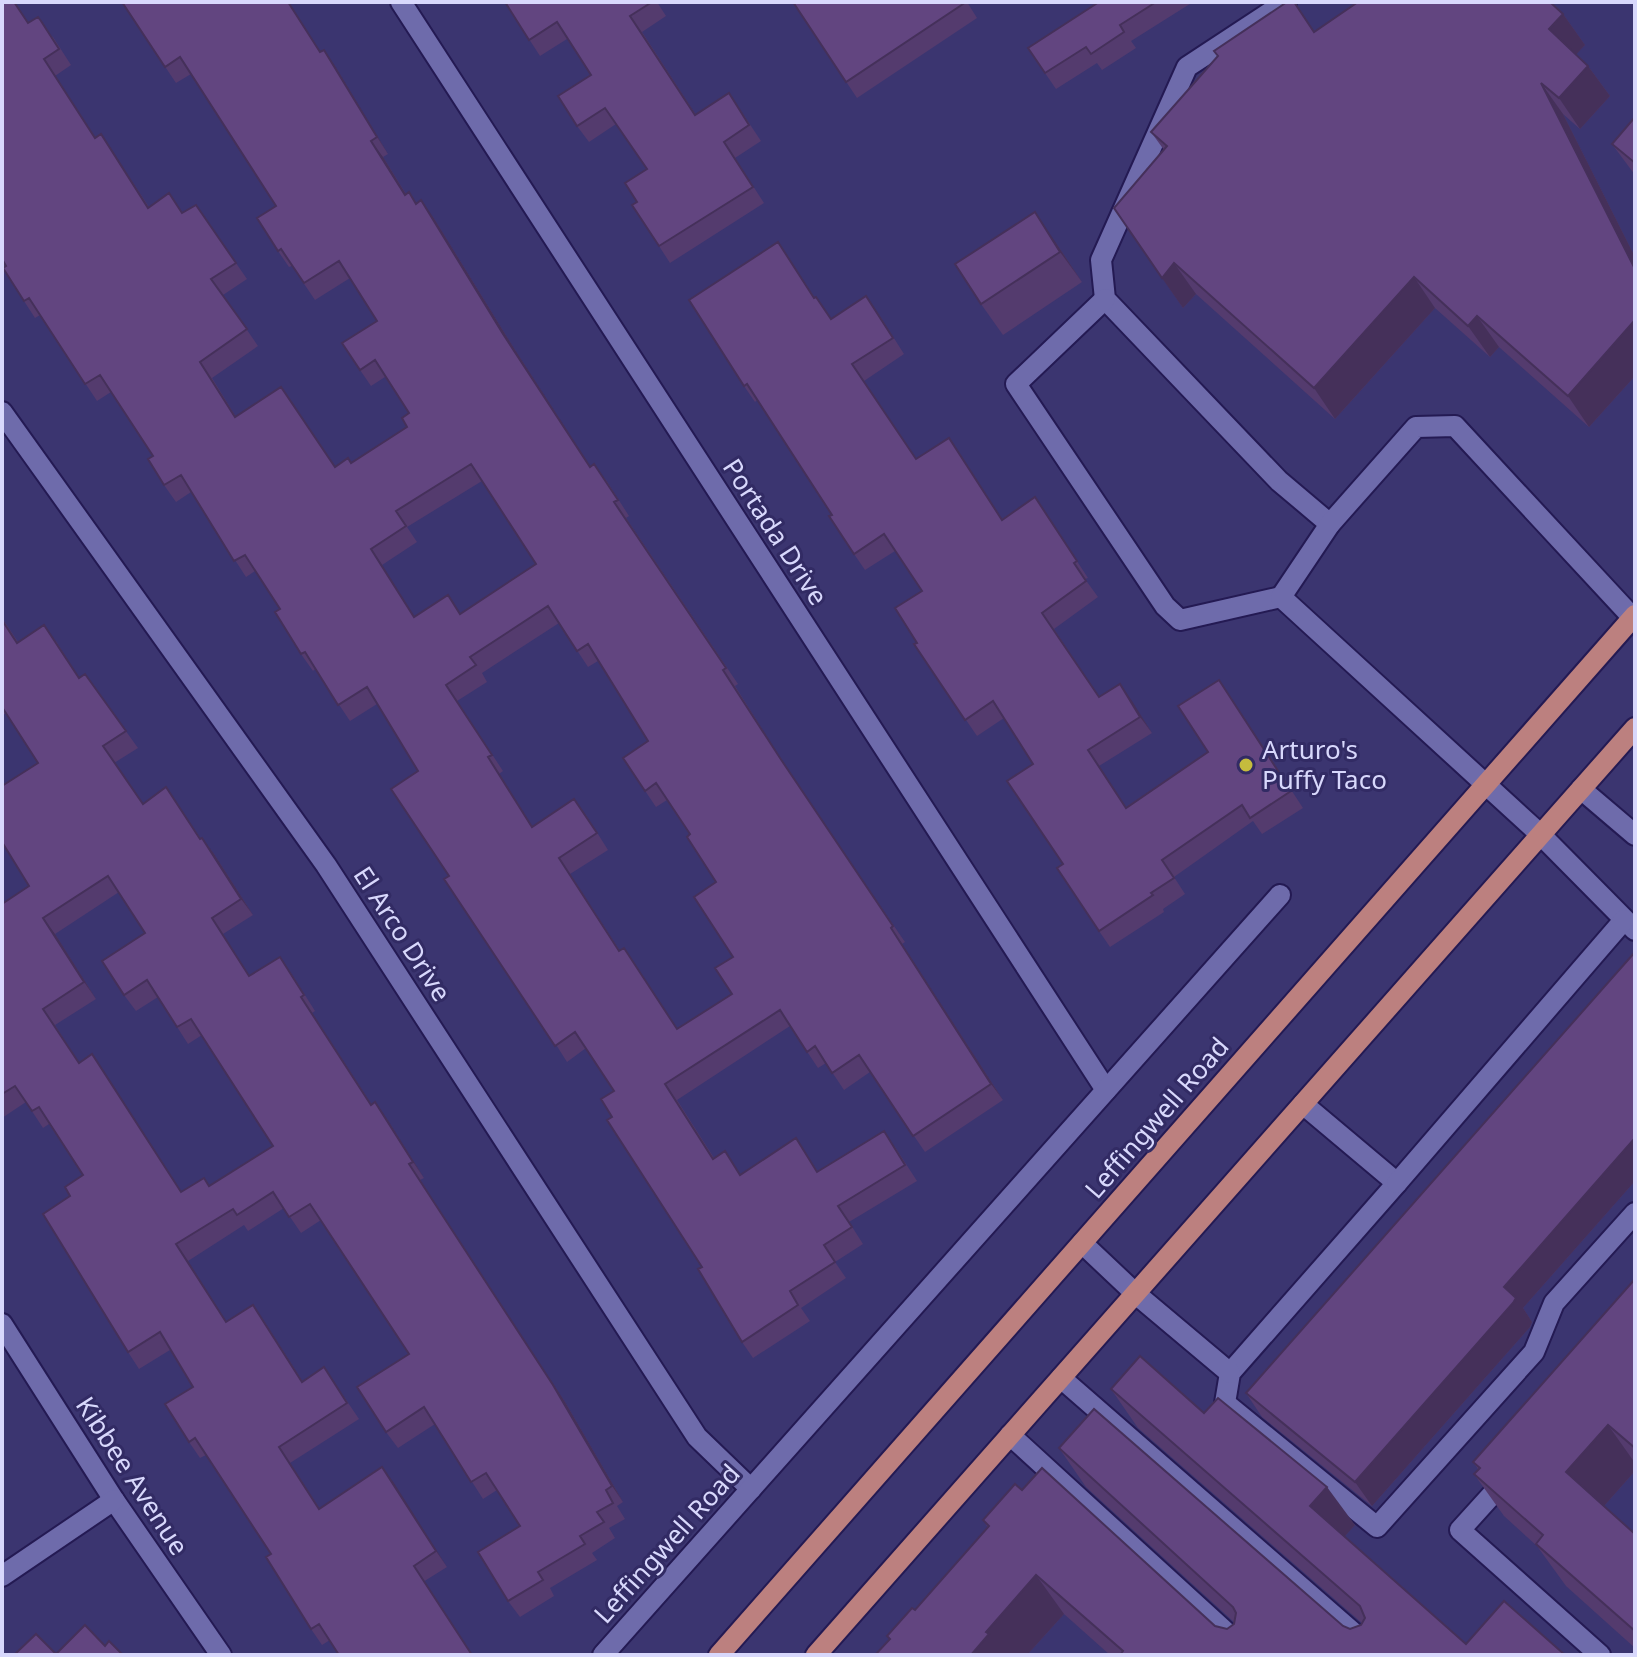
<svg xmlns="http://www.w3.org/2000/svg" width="1637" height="1657" font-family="'Noto Sans',sans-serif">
<rect width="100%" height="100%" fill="#3b3570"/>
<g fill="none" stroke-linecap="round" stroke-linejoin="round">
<defs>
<g id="minor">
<polyline points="401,2 1106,1090"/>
<polyline points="1286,2 1187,67 1101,260 1105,299 1279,481 1330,524"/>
<polyline points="1105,299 1016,384 1165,606 1180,620 1281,597"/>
<polyline points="2,412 326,865 697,1437 751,1489"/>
<polyline points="1633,618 1455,426 1416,427 1330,524 1281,597 1541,835 1635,930"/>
<polyline points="1581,789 1635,835"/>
<polyline points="1303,1104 1397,1183 1230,1373 1225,1403 1377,1527 1534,1352 1554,1303 1635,1213"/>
<polyline points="1397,1183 1624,920"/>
<polyline points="1082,1243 1136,1294 1230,1373"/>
<polyline points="2,1324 114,1500 221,1655"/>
<polyline points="1061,1378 1379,1655"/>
<polyline points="1010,1435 1251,1655"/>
<polyline points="1508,1477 1460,1530 1600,1655"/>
<polyline points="2,1576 114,1500"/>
<polyline points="603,1655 1280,895"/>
</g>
<g id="major">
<polyline points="719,1655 1635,615"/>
<polyline points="816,1655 1635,728"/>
</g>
</defs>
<!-- minor casing -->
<use href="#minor" stroke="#241a53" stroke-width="24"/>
<!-- major casing -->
<use href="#major" stroke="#241a53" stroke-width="24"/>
<!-- minor -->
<use href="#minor" stroke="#6e6bab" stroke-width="20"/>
<!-- major -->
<use href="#major" stroke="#bc807f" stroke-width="20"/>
</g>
<!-- wall -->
<g fill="#543b6e" fill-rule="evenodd">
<path d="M122,2L321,52L335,66L388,154L383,157L406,194L433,217L515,350L590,466L606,480L629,516L626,518L738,684L735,686L791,775L905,942L902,944L1003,1100L925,1152L870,1072L844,1090L826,1063L818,1068L790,1026L677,1100L714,1158L741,1174L807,1155L818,1172L895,1147L917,1181L849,1222L863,1244L835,1262L846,1278L801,1308L810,1321L753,1358L742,1342L702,1267L612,1117L614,1091L586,1048L567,1062L449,876L418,771L377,704L350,721L315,669L313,671L301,654L280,609L255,571L246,577L191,492L176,502L164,485L153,456L111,392L97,401L40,315L35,318L24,301L6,266L28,23L53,37L71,65L55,76L95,137L101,134L149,207L183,213L196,205L247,279L223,295L258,346L212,378L236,417L335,467L351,463L407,427L409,413L385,377L371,386L360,370L377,321L350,278L315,300L292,266L289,267L278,251L276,206L191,74L176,83ZM482,481L536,564L461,613L414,617L382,565L417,542L407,527ZM559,623L588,667L598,661L648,741L623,758L656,807L667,800L690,834L716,882L733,957L732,994L678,1029L620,951L570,874L608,850L586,815L532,826L499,774L503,771L457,701L487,682L482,673Z"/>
<polygon points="505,2 657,2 666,16 642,32 696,115 729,93 761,141 735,158 764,203 670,263 659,246 637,202 647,169 616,124 589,142 577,126 591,75 567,39 540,56"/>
<polygon points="793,2 967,2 977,18 857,98"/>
<polygon points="1099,2 1193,2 1131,41 1136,48 1102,70 1097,63 1056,89 1045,73"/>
<polygon points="1563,14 1585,45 1576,54 1588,66 1610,96 1580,129 1563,114 1635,257 1635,376 1589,427 1499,347 1490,357 1435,308 1335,419 1196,294 1183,308 1114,208 1164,150 1151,132 1315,31"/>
<polygon points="1635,117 1635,175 1612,144"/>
<polygon points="778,242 815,298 831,319 878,313 904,354 864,381 916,459 960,454 1002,519 1035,497 1088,578 1085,579 1098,597 1054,629 1099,697 1120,684 1152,733 1099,766 1126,807 1208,752 1219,680 1303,808 1262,834 1253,821 1174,877 1185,894 1163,909 1164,912 1110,947 1099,931 1063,864 1033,764 1004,718 977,736 914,644 917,643 922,591 895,551 865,570 854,554 832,515 757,400 755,402 744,386"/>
<polygon points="1056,243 1082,282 1003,335 981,304"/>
<path d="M2,618L18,642L56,641L79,678L85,674L138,748L114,763L143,804L166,787L201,839L202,838L214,854L253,915L223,934L249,976L291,973L315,1011L312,1013L372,1105L387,1119L424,1178L420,1180L565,1402L623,1502L617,1506L625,1519L609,1528L615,1538L592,1553L597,1560L550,1588L554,1596L520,1617L508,1601L520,1526L497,1490L483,1499L435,1424L398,1448L386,1432L409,1354L321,1220L301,1233L284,1208L248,1231L244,1225L188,1261L226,1322L264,1321L303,1382L324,1367L359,1419L290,1463L320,1509L382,1467L447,1567L322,1645L311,1629L271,1554L206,1455L200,1458L189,1442L193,1387L170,1350L139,1369L128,1352L70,1196L83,1175L49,1124L43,1128L26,1102L2,1118V904L29,886L38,763L6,713L2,716ZM119,892L145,933L124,995L136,1011L158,997L188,1044L202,1035L273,1146L210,1185L181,1192L92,1054L79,1063L55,1025L96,999L55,934Z"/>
<polygon points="1635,952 1635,1181 1523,1308 1532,1322 1530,1327 1372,1506 1262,1417 1246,1393"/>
<polygon points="1635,1279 1635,1471 1604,1506 1635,1534 1635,1648 1566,1586 1537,1546 1504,1516 1474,1474 1478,1469 1473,1462"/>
<polygon points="1111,1389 1204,1413 1355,1525 1344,1537 1466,1644 1565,1655 1110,1655 1064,1614 1027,1655 875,1655 889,1639 887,1636 915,1610 988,1528 983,1520 1022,1490 1215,1626 1227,1629 1234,1624 1234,1622 1086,1487 1059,1448 1343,1626 1350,1629 1361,1625 1362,1623 1138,1428"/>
</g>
<!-- shaded-wall -->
<g fill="#45305a">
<polygon points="1563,14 1585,45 1571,60 1549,29"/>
<polygon points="324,50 335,66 388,154 377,137"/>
<polygon points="1588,66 1610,96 1580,129 1559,98"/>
<polygon points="1541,83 1563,114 1635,257 1635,269"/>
<polygon points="101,134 112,150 159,224 148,208"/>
<polygon points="371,141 383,157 416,211 405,195"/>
<polygon points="421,200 433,217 515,350 601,483 503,334"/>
<polygon points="1035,212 1056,243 1082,282 1060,252"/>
<polygon points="1174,263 1196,294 1183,308 1162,278"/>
<polygon points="1414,277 1435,308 1335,419 1314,388"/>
<polygon points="1477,316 1499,347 1490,357 1468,326"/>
<polygon points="1635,320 1635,376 1589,427 1568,396"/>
<polygon points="371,549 382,565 425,634 414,617"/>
<polygon points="723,670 791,775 905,942 780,758"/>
<polygon points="1120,684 1132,701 1152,733 1140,717"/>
<polygon points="202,838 214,854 253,915 241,899"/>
<polygon points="43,918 55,934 96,999 84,982"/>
<polygon points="891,928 902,944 1003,1100 991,1084"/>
<polygon points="92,1054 104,1071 192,1209 181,1192"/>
<polygon points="375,1102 387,1119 424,1178 413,1162"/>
<polygon points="1635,1138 1635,1181 1523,1308 1532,1322 1530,1327 1372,1506 1355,1482 1504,1287"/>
<polygon points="409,1164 565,1402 623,1502 612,1486"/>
<polygon points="176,1244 188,1261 237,1339 226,1322"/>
<polygon points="1608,1425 1635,1463 1635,1471 1596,1515 1566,1472"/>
<polygon points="382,1467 394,1483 447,1567 436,1551"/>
<polygon points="1327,1487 1355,1525 1337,1545 1310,1506"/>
<polygon points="1036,1575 1064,1614 1027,1655 971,1655 986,1632"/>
</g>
<!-- building -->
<g fill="#624580" stroke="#45305a" stroke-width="2" fill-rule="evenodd">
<path d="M2,2H14L28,23L38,17L41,21L59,49L44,59L95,138L101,134L148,208L169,193L182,213L196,205L236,263L211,279L247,329L200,362L235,417L281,387L335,467L348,458L351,463L407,427L402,418L409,413L375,360L360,370L342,343L377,321L339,261L304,283L281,249L278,251L257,218L276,206L180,57L165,67L122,2H288L320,52L324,50L377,137L371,141L405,195L409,192L416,204L421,200L503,334L590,467L594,464L618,500L614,502L726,668L723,670L780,758L893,926L891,928L991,1084L913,1136L859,1055L832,1073L815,1046L807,1052L780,1010L665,1084L713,1159L725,1151L740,1175L796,1138L817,1172L884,1131L905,1165L838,1206L852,1227L824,1245L835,1262L790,1291L798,1305L742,1342L698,1269L702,1267L607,1120L612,1117L601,1099L614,1091L575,1032L555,1046L444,879L449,876L391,789L418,771L367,687L338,705L305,652L301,654L275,612L280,609L245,555L234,561L181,475L164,485L148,459L153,456L100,375L85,384L29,298L24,301L3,268L6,266L2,259ZM471,464L536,564L460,614L448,595L414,617L371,549L406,526L396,511ZM548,606L577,651L588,644L648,741L623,758L645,791L656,783L690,834L687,837L716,882L694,897L733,957L715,968L732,994L677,1029L624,948L619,951L559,858L597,833L574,799L532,827L488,757L492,755L446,685L476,665L470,657Z"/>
<polygon points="505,2 652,2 630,16 695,115 729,93 749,125 724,142 753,187 659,246 632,205 637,202 625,183 647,169 605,108 577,126 558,96 591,75 557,22 529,40"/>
<polygon points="793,2 966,2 846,82"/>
<polygon points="1099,2 1156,2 1120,25 1124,32 1091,54 1086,47 1045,73 1028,48"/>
<polygon points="1287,2 1294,2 1314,32 1358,2 1550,2 1563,14 1549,29 1588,66 1559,98 1541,83 1635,269 1635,320 1568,396 1477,316 1468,326 1414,277 1314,388 1174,263 1162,278 1114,208 1167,146 1151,132 1218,56 1214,51"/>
<polygon points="1635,117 1635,163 1612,144"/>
<polygon points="1035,212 1060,252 981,304 955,264"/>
<polygon points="778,242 814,298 816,297 831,319 866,296 893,338 852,364 916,459 949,438 1002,520 1035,497 1077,561 1074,563 1086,581 1042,613 1099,697 1120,684 1140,717 1088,750 1126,808 1208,752 1178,706 1219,680 1291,791 1250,818 1242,805 1162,860 1174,878 1151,893 1153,895 1099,931 1057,868 1063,864 1007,781 1033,764 993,701 965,720 914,644 917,643 895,608 922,591 884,534 854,554 829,516 832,515 747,384 744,386 689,300"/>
<path d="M2,620L17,643L44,625L79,678L85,674L126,731L103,746L143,804L166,787L200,839L202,838L241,899L212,918L249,976L280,957L304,995L301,997L371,1105L375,1102L413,1162L409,1164L553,1385L612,1486L606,1490L613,1503L597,1512L604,1522L580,1536L585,1544L538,1572L543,1580L508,1601L478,1552L520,1526L486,1473L471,1482L424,1407L386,1432L357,1387L409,1354L310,1204L289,1217L273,1192L237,1215L233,1209L176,1244L226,1322L253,1305L302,1382L324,1367L347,1403L279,1447L319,1509L382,1467L436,1551L414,1566L472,1655H339L319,1624L311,1629L266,1557L271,1554L195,1438L189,1442L165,1404L193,1387L160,1332L128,1352L43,1214L70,1196L65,1187L83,1175L39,1107L32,1111L15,1086L2,1094V904L29,886L2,842V786L38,763L2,707ZM108,876L145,933L102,961L124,995L147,980L177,1027L191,1019L273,1146L209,1186L204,1178L181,1192L92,1054L79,1063L43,1009L84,982L43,918Z"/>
<polygon points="1635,952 1635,1138 1504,1287 1516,1298 1513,1303 1355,1482 1246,1393"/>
<polygon points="1635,1279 1635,1448 1608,1425 1566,1472 1635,1534 1635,1631 1536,1544 1543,1535 1474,1474 1480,1468 1473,1462"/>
<polygon points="1140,1356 1204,1413 1218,1398 1327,1487 1310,1506 1466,1644 1504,1601 1565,1655 1120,1655 1123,1651 1036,1575 986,1632 989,1634 971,1655 875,1655 890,1639 887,1636 912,1608 915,1610 989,1526 983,1520 1015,1484 1022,1490 1042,1468 1215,1626 1227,1629 1234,1624 1236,1613 1233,1607 1059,1448 1094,1409 1343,1626 1350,1629 1361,1625 1365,1618 1360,1606 1111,1389"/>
<polygon points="85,1625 105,1646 109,1641 123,1655 14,1655 36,1634 56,1654"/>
</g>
<!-- markers -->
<circle fill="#c5bc3d" stroke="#322b64" stroke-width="3" cx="1246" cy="765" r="8"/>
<g text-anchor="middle" stroke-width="6" stroke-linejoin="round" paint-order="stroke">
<!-- street labels -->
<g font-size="26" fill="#d8d8fc" stroke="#322b64">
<text transform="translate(775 532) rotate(57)" y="9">Portada Drive</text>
<text transform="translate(402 934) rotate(57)" y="9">El Arco Drive</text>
<text transform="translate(1157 1118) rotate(-49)" y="9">Leffingwell Road</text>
<text transform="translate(132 1476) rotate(57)" y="9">Kibbee Avenue</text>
<text transform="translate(667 1544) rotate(-48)" y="9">Leffingwell Road</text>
</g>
<!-- poi labels -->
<g font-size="26" fill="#d8d8fc" stroke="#322b64" text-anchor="start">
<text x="1262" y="759">Arturo's<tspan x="1262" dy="30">Puffy Taco</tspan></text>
</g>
</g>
<!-- border -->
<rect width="1637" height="1657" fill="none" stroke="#d8d8fc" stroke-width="8"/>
</svg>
